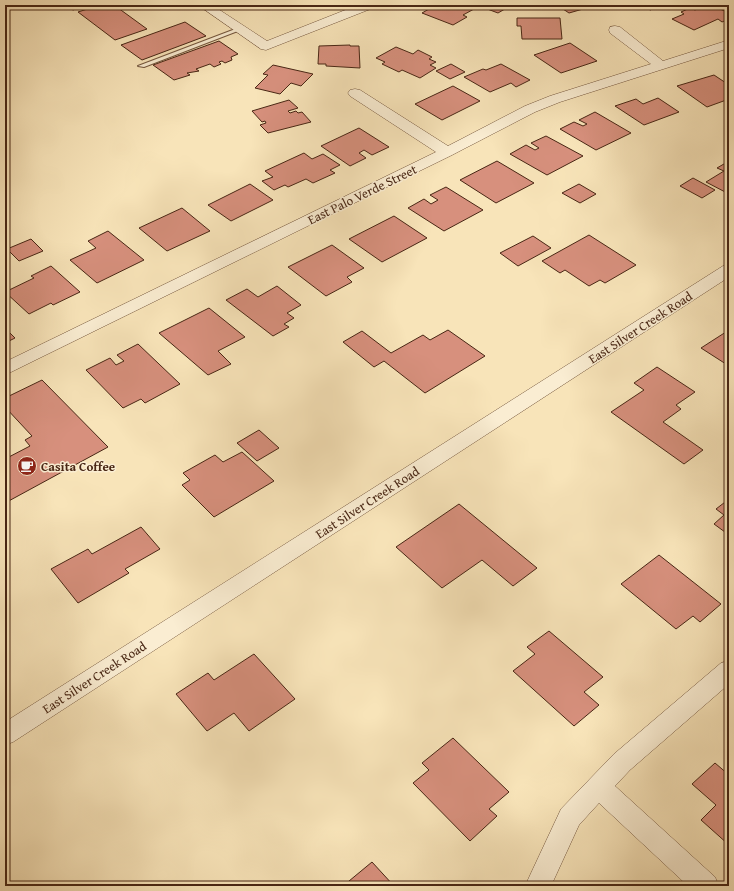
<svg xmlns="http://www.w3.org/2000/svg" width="734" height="891" font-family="'Gentium Book Plus',serif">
<rect width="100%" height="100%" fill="#f8e4b9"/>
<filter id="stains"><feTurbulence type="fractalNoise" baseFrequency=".005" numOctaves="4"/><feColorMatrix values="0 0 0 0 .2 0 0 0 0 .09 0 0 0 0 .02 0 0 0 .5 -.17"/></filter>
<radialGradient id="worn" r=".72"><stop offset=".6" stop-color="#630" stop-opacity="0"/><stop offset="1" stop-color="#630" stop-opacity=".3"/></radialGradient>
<!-- building -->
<g fill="#d7907d" stroke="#482614">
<polygon points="65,5 88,5 73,10"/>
<polygon points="100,5 114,5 147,29 115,40 78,12"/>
<polygon points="436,5 465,5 474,9 463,15 467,17 453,25 422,13"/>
<polygon points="486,5 506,5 510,6 498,13 482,7"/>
<polygon points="557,5 597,5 569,13"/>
<polygon points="632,5 656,5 651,10"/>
<polygon points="705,5 711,5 729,13 729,19 722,22 718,19 694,30 672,19 684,14 681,12 690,8 695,10"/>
<polygon points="517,18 560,18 562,39 522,39 521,26 517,26"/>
<polygon points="185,22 206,36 142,60 121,45"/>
<polygon points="219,41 238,54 231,57 232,60 225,63 222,61 219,62 221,64 214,67 210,64 196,69 199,71 187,73 190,75 174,80 153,65"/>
<polygon points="570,43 597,61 561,73 534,55"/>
<polygon points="350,45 350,46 359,46 360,68 326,66 326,64 318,64 319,46"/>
<polygon points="396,47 413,54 418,50 432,57 429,59 436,62 430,65 436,68 420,78 402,70 399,72 382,64 385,62 376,58"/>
<polygon points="451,64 465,72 450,79 436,71"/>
<polygon points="501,64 530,80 516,87 511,83 490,92 464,77 483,69 486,70"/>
<polygon points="273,65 313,74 301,86 291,83 280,94 255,88 268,75 263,74"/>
<polygon points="714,75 729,85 729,99 707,107 677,86"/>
<polygon points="453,86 480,101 442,120 415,104"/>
<polygon points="658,98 679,112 644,125 615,106 636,99 643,104"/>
<polygon points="289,100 298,108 288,111 290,113 296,111 298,113 302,112 311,122 268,133 260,125 266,123 265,121 262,122 252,111"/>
<polygon points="595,112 631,133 596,150 560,129 574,122 583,126 587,124 579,120"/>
<polygon points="359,128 389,147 372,155 364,150 359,153 366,158 350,166 321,146"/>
<polygon points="546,136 583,156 547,175 510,154 526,145 535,150 539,148 531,143"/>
<polygon points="304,153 312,159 323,154 340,165 330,170 335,173 313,183 306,179 288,187 285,185 274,190 262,181 273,177 265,171"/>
<polygon points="497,161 534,183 496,203 460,180"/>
<polygon points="729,161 729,194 706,182 724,171 717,168"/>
<polygon points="693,178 715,190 702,198 680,186"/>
<polygon points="250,184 273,200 231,221 208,205"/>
<polygon points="579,184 596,194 580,203 562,193"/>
<polygon points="446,187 483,210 444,231 408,208 424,199 431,204 438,200 430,195"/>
<polygon points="182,208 210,231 167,251 139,228"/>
<polygon points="394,216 427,238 382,262 349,239"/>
<polygon points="108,231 144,260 97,283 70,260 96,248 88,241"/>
<polygon points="589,235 636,265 605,283 600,280 589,286 565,270 560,273 542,261"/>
<polygon points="533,236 551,248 518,266 500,253"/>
<polygon points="31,239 43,251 19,261 7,249"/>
<polygon points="332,245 364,268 347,277 352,282 326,296 288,267"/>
<polygon points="51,266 80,292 53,305 51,303 29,314 5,292 34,278 31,276"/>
<polygon points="277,286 301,305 287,313 294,318 284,324 289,327 273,336 226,300 247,289 258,297"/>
<polygon points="209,308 245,337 218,351 231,364 208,375 159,333"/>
<polygon points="5,328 15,338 5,343"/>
<polygon points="448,330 485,356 425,393 384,361 374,367 343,342 362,331 391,353 423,335 430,340"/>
<polygon points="729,330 729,366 701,348"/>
<polygon points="138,344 180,384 145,403 141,399 123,408 86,370 110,358 116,365 124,361 117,355"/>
<polygon points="657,367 695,392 676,405 681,409 663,422 703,450 684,464 611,412 644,390 634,383"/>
<polygon points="42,380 108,447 5,503 5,459 30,446 25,440 32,436 5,407 5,398"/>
<polygon points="259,430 279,448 257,461 237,443"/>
<polygon points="242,452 274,481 214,517 182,485 190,480 183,473 215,455 223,462"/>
<polygon points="729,499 729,535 714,524 724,515 716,509"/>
<polygon points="459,504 537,568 513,586 482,560 442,588 396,547"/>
<polygon points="141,527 160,549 125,569 129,573 78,603 51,569 88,549 92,554"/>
<polygon points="659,555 721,604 700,622 693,616 676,629 621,584"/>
<polygon points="549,631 603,677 584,692 599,705 574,726 513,671 535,654 527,647"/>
<polygon points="254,654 295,699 249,731 234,713 207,731 176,694 208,673 214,680"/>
<polygon points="453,738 509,792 489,809 497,816 470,841 413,783 429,770 422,763"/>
<polygon points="715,763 729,775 729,845 701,820 716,805 692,784"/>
<polygon points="372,862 394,886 343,886"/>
</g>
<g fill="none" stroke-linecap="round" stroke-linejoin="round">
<defs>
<polygon id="service" points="238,28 243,29 144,67 138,66"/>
<g id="minor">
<polygon points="198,5 212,5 267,41 358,5 375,5 373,8 266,50 261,49"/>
<polygon points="615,26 620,27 663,61 729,40 729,48 560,102 535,112 452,155 5,375 5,362 436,152 350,96 348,93 350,90 355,89 360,90 448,146 525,106 550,96 651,64 610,33 609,30 610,27"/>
<polygon points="729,265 729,277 13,742 5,745 5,722 723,266"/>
<polygon points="729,661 729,684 630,770 615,786 715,877 719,886 688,886 599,803 579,825 551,886 525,886 561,809 614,754 721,663"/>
</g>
</defs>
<!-- service casing -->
<use href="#service" stroke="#74563d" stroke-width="2"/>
<!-- minor casing -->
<use href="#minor" stroke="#74563d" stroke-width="1"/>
<!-- service -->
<use href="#service" fill="#faedd2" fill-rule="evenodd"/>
<!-- minor -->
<use href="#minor" fill="#faedd2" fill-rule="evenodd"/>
</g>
<!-- icons -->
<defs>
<symbol id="cafe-disc" viewBox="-11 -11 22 22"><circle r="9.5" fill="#8f2418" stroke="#faedd2"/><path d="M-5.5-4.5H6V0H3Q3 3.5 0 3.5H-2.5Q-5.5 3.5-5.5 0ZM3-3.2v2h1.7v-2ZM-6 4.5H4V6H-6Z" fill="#fff"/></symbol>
</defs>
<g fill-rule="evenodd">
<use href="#cafe-disc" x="16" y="455" width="22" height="22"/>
</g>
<g text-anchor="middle" stroke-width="3" stroke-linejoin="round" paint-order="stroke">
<!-- street labels -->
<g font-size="13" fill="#482614" stroke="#faedd2">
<text transform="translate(362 194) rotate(-26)" y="5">East Palo Verde Street</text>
<text transform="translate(640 327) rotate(-33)" y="5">East Silver Creek Road</text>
<text transform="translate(367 502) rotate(-33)" y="5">East Silver Creek Road</text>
<text transform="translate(94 677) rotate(-33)" y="5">East Silver Creek Road</text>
</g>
<!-- poi labels -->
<g font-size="13" font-weight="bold" fill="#482614" stroke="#faedd2" text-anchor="start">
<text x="41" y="471">Casita Coffee</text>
</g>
</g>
<!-- margin -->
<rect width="734" height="891" fill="none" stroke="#f8e4b9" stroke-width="20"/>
<rect x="6" y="6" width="722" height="879" fill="none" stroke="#482614" stroke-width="2"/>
<rect x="10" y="10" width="714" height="871" fill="none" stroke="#482614"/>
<rect width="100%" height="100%" filter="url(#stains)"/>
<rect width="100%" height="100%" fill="url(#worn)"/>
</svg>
